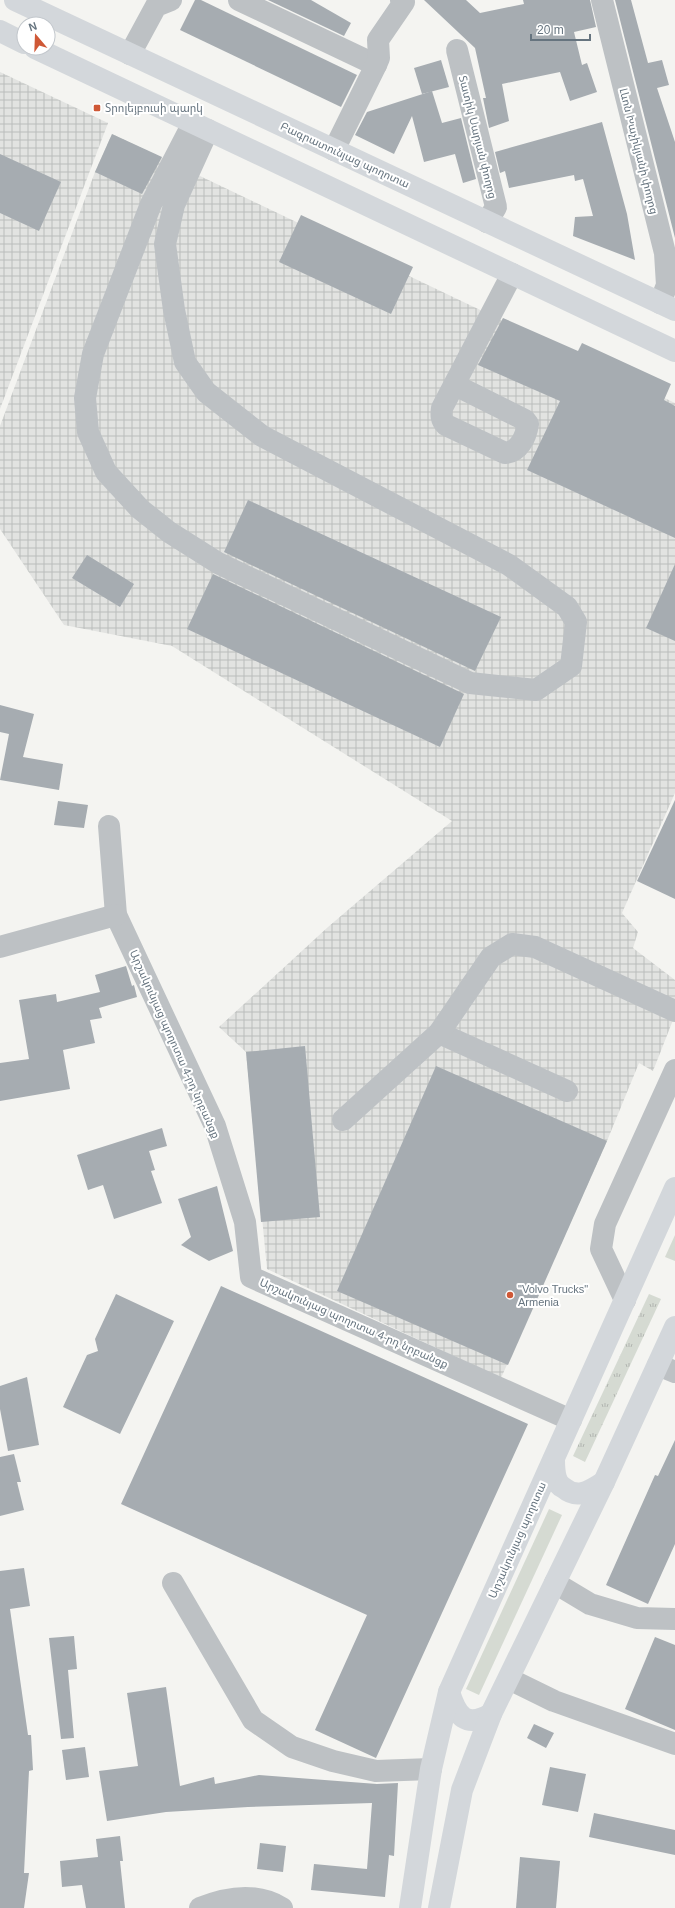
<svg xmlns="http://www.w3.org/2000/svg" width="675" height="1908" font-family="Helvetica,'Noto Sans Armenian',sans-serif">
<defs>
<pattern id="industrial-grid" width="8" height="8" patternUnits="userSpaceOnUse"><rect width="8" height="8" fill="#e2e3e1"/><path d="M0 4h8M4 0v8" fill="none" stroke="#bbbdbc"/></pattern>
<pattern id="grass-tufts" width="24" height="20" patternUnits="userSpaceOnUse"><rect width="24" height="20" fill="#d5dad2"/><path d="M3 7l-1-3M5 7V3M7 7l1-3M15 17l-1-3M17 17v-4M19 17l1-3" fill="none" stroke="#b1b5b0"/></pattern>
</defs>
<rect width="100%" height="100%" fill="#f4f4f1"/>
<!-- industrial -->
<g fill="url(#industrial-grid)">
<polygon points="0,72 108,123 0,409"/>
<polygon points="112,134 675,403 675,793 622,913 638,932 633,948 675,980 675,1015 653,1071 639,1063 607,1141 501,1378 267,1269 246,1052 219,1027 328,927 452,821 172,646 64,625 0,529 0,426 95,172"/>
</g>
<!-- grass -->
<polygon fill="url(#grass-tufts)" points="649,1294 661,1299 585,1462 573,1456"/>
<!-- park -->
<g fill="#d5dad2">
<polygon points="675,1235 675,1261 665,1257"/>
<polygon points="549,1509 562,1515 479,1695 466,1689"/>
</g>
<!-- building -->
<g fill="#a6acb1">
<polygon points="195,0 201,0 357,75 341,107 180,30"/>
<polygon points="268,0 311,0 351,23 344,36"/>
<polygon points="424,0 466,0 480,13 524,4 523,0 590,0 596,27 574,32 582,65 587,63 597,92 570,101 560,72 502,84 509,121 489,128 483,98 486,98 475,48"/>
<polygon points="615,0 631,0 648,63 662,60 669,85 657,88 675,142 675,238"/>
<polygon points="441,60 449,87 422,94 414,68"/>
<polygon points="432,91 442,123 461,118 476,179 463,183 455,154 424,162 412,116 394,154 355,135 367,112"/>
<polygon points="602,122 627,214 635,260 573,236 575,217 593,216 583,179 575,181 574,175 509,188 505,171 500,173 495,152"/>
<polygon points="112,134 162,157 142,194 95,172"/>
<polygon points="0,154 61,182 39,231 0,213"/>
<polygon points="301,215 413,267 391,314 279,262"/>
<polygon points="503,318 578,351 582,343 671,384 664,400 675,406 675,538 527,470 560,401 478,365"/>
<polygon points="248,500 501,617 475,671 224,552"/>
<polygon points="87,555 134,584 120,607 72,578"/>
<polygon points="675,564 675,641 646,628"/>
<polygon points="213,574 464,694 440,747 187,629"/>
<polygon points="0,705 34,714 23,757 63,764 59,790 0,780 9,734 0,732"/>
<polygon points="675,800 675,899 637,881"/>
<polygon points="58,801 88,805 84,828 54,825"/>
<polygon points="126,966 132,986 134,985 137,997 99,1008 102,1018 90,1020 95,1043 63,1050 70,1089 0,1101 0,1063 29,1059 19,1000 56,994 57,1002 100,992 95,975"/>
<polygon points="305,1046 320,1217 261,1222 246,1052"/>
<polygon points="436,1066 607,1141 508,1365 337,1291"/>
<polygon points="162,1128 167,1146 149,1151 155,1170 151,1171 162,1203 114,1219 103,1185 88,1190 77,1155"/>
<polygon points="217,1186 233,1251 209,1261 181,1245 191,1237 178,1199"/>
<polygon points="221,1286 528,1424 376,1758 315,1730 367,1615 121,1504"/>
<polygon points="116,1294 174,1321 120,1434 63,1407 87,1355 98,1351 95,1339"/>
<polygon points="27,1377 39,1445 8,1451 0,1409 0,1386"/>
<polygon points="675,1440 675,1544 648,1604 606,1585 655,1475 658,1476"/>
<polygon points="14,1454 21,1482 17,1482 24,1510 0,1516 0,1457"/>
<polygon points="24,1568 30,1606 10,1609 28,1735 31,1735 33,1770 29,1771 24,1873 29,1873 24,1908 0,1908 0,1571"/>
<polygon points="74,1636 77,1669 68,1670 74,1738 61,1739 49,1638"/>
<polygon points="655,1637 675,1645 675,1730 625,1709"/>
<polygon points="166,1687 180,1786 214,1777 215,1784 259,1775 377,1784 398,1783 394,1856 389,1855 385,1897 311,1890 314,1864 367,1869 372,1803 248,1807 166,1812 107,1821 99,1771 138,1766 127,1693"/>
<polygon points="534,1724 554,1733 546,1748 527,1738"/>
<polygon points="85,1747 89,1777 66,1780 62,1750"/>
<polygon points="550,1767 586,1774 578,1812 542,1805"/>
<polygon points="594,1813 675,1830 675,1855 589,1837"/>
<polygon points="120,1836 123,1861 120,1861 125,1908 86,1908 82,1885 62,1887 60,1861 98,1857 96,1839"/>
<polygon points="260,1843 286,1846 283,1872 257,1869"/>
<polygon points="520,1857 560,1861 556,1908 516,1908"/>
</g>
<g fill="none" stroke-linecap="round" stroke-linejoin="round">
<!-- minor -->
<g stroke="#bdc1c4" stroke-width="22">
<polyline points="239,0 376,65"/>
<polyline points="602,0 665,253 667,285 660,303"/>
<polyline points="457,50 496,207 487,222"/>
<polyline points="130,54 156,6 171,0"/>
<polyline points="193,123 151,204 93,354 85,398 88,432 106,472 140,509 169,532 218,563 470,683 536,690 571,666 576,622 567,607 509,565 262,436 206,392 185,362 174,310 165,244 174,205 208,130"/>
<polyline points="334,150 376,65 379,58 378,40 404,2 401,0"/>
<path d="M455,385L525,420L528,424C526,437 519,452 505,453L446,425C441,420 441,415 442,408L512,274"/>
<polyline points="109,826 116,915 215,1126 245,1222 251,1277 571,1420"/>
<polyline points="0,947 116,915"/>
<polyline points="439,1033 567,1091"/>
<polyline points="343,1120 439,1033 491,957 512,944 535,947 675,1011"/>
<polyline points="625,1300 601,1249 605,1224 675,1070"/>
<polyline points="658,1365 675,1372"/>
<polyline points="173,1583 253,1720 292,1747 333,1761 376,1771 431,1769"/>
<polyline points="555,1583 590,1604 637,1618 675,1619"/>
<polyline points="509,1679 554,1701 675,1744"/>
<path d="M200,1908C227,1897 256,1892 282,1908"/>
</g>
<!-- major -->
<g stroke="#d3d7db" stroke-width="22">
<polyline points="15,0 675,310"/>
<polyline points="0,31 24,43"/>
<polyline points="35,48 675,351"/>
<path d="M554,1459C554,1465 554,1472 556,1478C557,1482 560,1486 564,1488C578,1500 591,1490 604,1482"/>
<path d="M449,1692C457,1717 466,1728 491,1714"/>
<polyline points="410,1908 431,1769 449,1692 675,1188"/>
<polyline points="439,1908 462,1790 491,1714 604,1482 675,1327"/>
</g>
</g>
<!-- markers -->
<g fill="#cf5836" stroke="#fff" stroke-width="1.5">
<rect x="93" y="104" width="8" height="8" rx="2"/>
<circle cx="510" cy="1295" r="4"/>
</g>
<g text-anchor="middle" stroke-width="4" stroke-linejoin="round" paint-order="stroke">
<!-- poi labels -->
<g font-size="11" fill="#66747f" stroke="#fff" text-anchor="start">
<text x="105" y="112">Տրոլեյբուսի պարկ</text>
<text x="518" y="1293">"Volvo Trucks"<tspan x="518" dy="13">Armenia</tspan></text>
</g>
<!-- street labels -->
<g font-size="11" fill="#66747f" stroke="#fff">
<text transform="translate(478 137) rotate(76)" y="4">Տատիկ Սարյան փողոց</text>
<text transform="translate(639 151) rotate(76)" y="4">Լևոն Խաչիկյանի փողոց</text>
<text transform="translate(345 155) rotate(25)" y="4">Բագրատունյաց պողոտա</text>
<text transform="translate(175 1044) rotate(66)" y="4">Արշակունյաց պողոտա 4-րդ նրբանցք</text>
<text transform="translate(354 1323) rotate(24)" y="4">Արշակունյաց պողոտա 4-րդ նրբանցք</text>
<text transform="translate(517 1540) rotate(-66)" y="4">Արշակունյաց պողոտա</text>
</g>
</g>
<!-- north arrow -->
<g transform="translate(36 36) rotate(341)"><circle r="19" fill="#ffffff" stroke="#c2c7cc"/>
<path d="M0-3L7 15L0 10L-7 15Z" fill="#cf5836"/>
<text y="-6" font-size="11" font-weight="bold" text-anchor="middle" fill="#66747f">N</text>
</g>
<!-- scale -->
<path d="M531 34v6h59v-6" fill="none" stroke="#66747f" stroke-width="2"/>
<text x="537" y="34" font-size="12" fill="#66747f" stroke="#ffffff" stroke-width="3" paint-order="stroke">20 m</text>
</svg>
